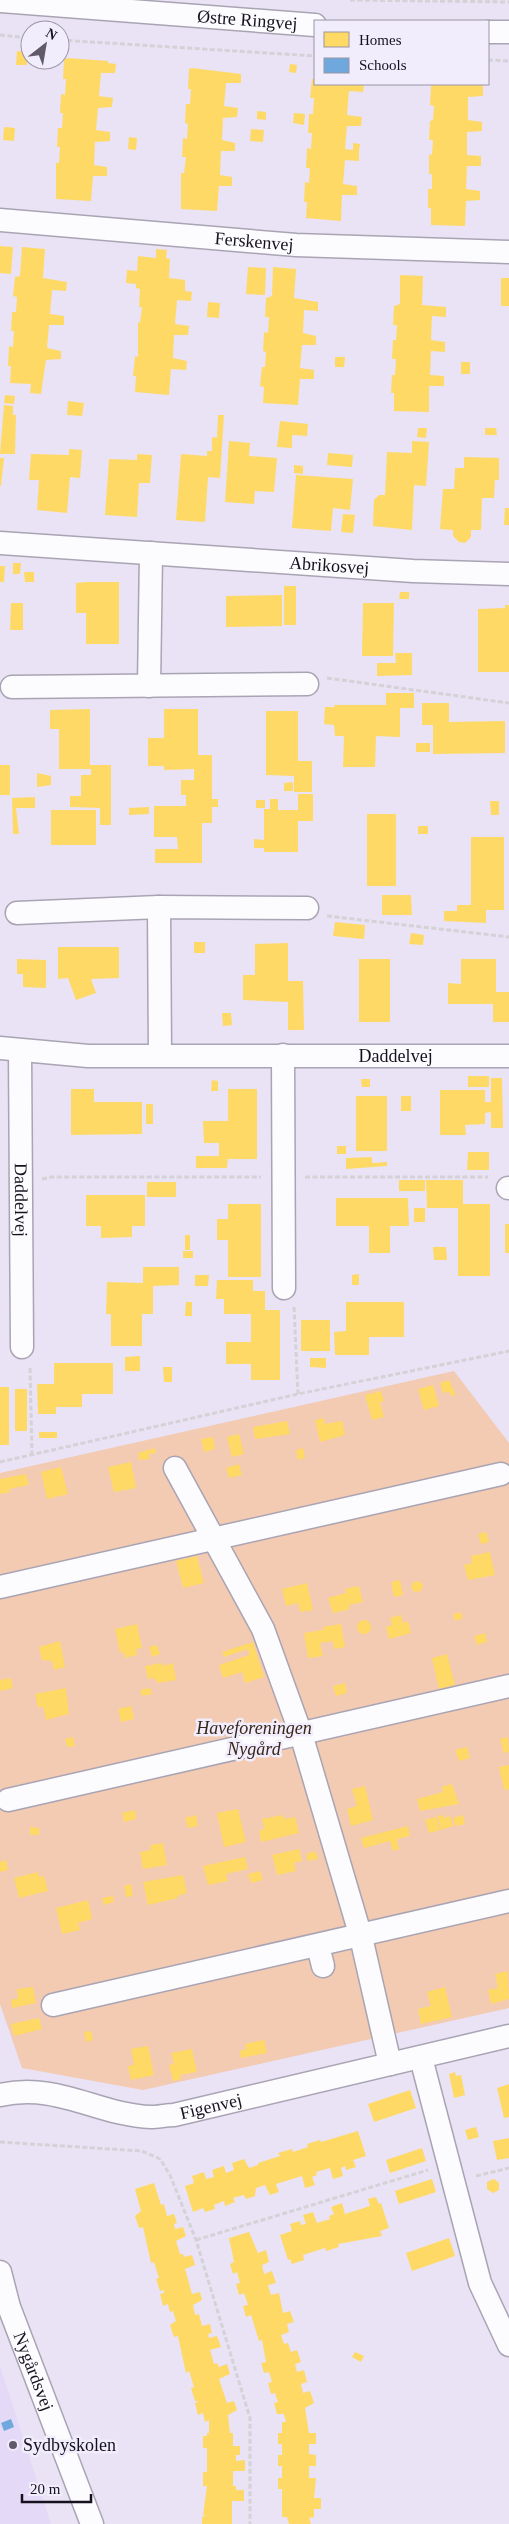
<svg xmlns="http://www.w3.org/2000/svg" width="509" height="2524" font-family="Georgia,serif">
<rect width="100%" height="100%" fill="#e9e3f5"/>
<!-- built -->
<polygon fill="#e4daf7" points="0,2366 51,2524 0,2524"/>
<!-- green -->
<polygon fill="#f3cab2" points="454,1371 509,1443 509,2008 143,2090 22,2068 0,2004 0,1473"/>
<!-- homes -->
<g fill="#ffd966">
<polygon points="17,51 27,52 27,65 16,65"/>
<polygon points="67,58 108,61 108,63 116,64 115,73 101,73 99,96 113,98 112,107 98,108 96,130 110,132 110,141 95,142 94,165 107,167 107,176 93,176 91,201 56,199 56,163 59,163 60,147 57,147 58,128 62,128 63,113 60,113 61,94 65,95 66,79 63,79 64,60"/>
<polygon points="290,64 297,65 296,73 289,72"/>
<polygon points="192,68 241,74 241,83 226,83 224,106 238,108 237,117 223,118 222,140 235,143 235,151 221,151 220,175 232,177 232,186 219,186 217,211 181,209 181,173 184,173 186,157 182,157 183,138 187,139 188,124 185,123 186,104 190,104 191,89 188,89 189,69"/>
<polygon points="312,79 315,79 315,84 364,84 363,92 349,91 347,115 362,117 361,126 347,126 345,149 353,150 353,143 360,144 359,151 359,161 345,160 343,184 357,186 357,195 342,195 341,221 306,218 307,202 304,202 305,182 309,183 310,168 306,168 307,148 311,149 312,133 308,133 309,114 313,114 314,98 310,98"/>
<polygon points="434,84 483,84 483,96 468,97 468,120 482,122 482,131 467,132 467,155 481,156 481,166 467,166 466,189 480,191 480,200 466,201 465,226 431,225 431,208 428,208 428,189 432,189 432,174 429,174 429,154 432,155 433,140 429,140 430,121 433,120 434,106 430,105 431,86"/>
<polygon points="257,111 266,112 266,120 257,119"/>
<polygon points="294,113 305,114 304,125 293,123"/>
<polygon points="4,127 15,128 14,141 3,140"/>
<polygon points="251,129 264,130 263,142 250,141"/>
<polygon points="129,137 137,138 136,150 128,149"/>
<polygon points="0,246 13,247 11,274 0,273"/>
<polygon points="22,247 45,249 43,278 67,282 66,291 52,290 50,314 64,316 64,325 49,325 47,348 61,351 61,359 46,360 41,394 30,393 31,384 10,383 11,366 8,366 9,346 13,347 14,331 11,331 12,312 16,312 17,297 13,296 15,277 20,276"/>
<polygon points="156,249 167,250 166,258 170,259 169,278 185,280 185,291 192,292 191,301 177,300 175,324 189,326 188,335 174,335 173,358 187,361 186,370 171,369 169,395 135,392 136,376 133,376 135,356 138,357 138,322 140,323 142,307 139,307 140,289 136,288 136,284 126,283 127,270 137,271 138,256 156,258"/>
<polygon points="248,267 266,268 265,295 246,294"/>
<polygon points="273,267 296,269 294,298 318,302 318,311 304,310 303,333 316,336 316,345 302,345 300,368 314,370 314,379 300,379 298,405 263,403 264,387 260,386 262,367 265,367 266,352 263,351 264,332 268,333 269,317 265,317 266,298 272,296"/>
<polygon points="400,275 423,276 422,305 446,307 446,317 432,316 431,340 445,342 445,352 431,351 430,375 444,376 444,386 429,386 429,412 394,411 394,393 391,393 392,375 395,375 396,359 392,359 393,340 396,340 397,325 393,325 394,306 400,304"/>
<rect x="501" y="278" width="8" height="28"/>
<polygon points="208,302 220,303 219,318 207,317"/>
<polygon points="335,357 345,357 344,367 335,367"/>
<rect x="461" y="362" width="9" height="12"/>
<polygon points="5,395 15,396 14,404 4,403"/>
<polygon points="68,401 84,403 82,416 67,415"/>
<polygon points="4,405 13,406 13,415 16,415 15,454 0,454"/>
<polygon points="218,415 224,415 220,478 208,477 205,522 176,520 181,454 207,456 207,451 212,451 212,437 217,438"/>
<polygon points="280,421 308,424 307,436 292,435 292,448 277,447"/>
<polygon points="418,428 427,428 426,438 417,437"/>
<polygon points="485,428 496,428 497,435 485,435"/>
<polygon points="229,441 250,443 249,456 277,458 274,492 255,491 254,504 225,502"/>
<polygon points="412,441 429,442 426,486 414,485 412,530 373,526 374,500 379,495 385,495 387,452 412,453"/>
<polygon points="69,449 82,450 80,478 70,477 67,513 37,510 39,480 29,480 31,454 69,455"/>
<polygon points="328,453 353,455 352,467 327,465"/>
<polygon points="137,454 152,455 150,483 139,483 137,517 105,515 109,459 137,460"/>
<polygon points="464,457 499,458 499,480 495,480 494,498 482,498 481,530 471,530 471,537 465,543 459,542 453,536 453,530 440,529 443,489 454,489 455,468 464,468"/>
<polygon points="0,458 4,458 1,486 0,486"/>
<polygon points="294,465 303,466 303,474 294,473"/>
<polygon points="296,475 353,479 350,510 333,508 331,531 292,528"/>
<polygon points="505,508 509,508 509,525 504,525"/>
<polygon points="343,514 355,515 353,533 341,532"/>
<polygon points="13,563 21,563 20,574 13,574"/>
<polygon points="0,566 5,566 4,582 0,582"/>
<polygon points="24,572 34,572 34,582 25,582"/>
<polygon points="86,582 119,582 119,644 86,644 86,613 76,613 76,583"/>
<rect x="284" y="586" width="12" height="39"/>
<polygon points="400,592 409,592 409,599 399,599"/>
<polygon points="282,595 282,626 226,627 226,596"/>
<polygon points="11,603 23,603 23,630 10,630"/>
<polygon points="363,603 394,603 393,656 362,656"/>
<polygon points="505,605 509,605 509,672 478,672 478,609 505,608"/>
<polygon points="395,653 412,653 412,675 377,676 377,663 396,663"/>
<polygon points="386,693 414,693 414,708 400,708 400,737 376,736 375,767 343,767 344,736 335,736 334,725 324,724 325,707 335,707 334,705 386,705"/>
<polygon points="422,703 449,703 449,722 505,721 505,753 433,754 433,725 422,725"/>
<polygon points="90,709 90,765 111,765 111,825 100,825 100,808 70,807 70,796 81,796 81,775 91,775 91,769 59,769 59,729 50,729 50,710"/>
<polygon points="164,709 198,709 198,755 212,755 212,799 218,799 218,807 212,807 212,823 202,823 202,863 155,863 155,849 178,849 177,837 154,837 154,806 186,806 186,795 181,795 181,780 194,780 194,769 164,770 164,766 148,766 148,738 164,738"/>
<polygon points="266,711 298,711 298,761 312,761 312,792 294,792 294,776 266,775"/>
<rect x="416" y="743" width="14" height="9"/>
<rect x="0" y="765" width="10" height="30"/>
<polygon points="37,773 51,776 51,785 37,787"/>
<polygon points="293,782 293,791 284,791 284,783"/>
<rect x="298" y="794" width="15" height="27"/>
<polygon points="35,797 35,808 16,808 19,834 13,834 12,798"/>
<polygon points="270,799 278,799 278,810 298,810 298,852 264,852 264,848 254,848 254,839 264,840 264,809 270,809"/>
<rect x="256" y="800" width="9" height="8"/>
<polygon points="490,801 499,801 499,815 491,815"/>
<polygon points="149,807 149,814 129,815 129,808"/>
<rect x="51" y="810" width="45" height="35"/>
<rect x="367" y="814" width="29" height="72"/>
<rect x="418" y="826" width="10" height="8"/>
<polygon points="471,837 504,837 504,910 486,910 486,923 444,921 444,911 457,911 457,905 471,905"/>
<polygon points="382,895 411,895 412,915 382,915"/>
<polygon points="335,922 365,925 364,939 333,936"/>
<polygon points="411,933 424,935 423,945 409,944"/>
<rect x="194" y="942" width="11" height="11"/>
<polygon points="288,943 288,981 303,981 304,1030 288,1030 288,1002 243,1000 243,975 255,975 255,944"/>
<polygon points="58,947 119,947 119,978 91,979 96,993 76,1000 68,978 58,979"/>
<polygon points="17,959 46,960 46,988 23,987 23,974 17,974"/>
<rect x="359" y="959" width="31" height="63"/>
<polygon points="461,959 496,959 496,992 509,992 509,1022 493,1022 493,1004 448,1004 448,983 461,984"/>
<polygon points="222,1013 231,1013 232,1025 223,1026"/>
<rect x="468" y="1076" width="21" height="11"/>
<polygon points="491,1078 502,1078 503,1128 491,1128 491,1112 485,1113 485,1124 465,1125 466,1135 440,1135 440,1090 485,1090 485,1102 491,1102"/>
<polygon points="361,1079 370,1079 370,1087 362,1087"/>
<polygon points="212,1080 218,1081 218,1091 211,1091"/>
<polygon points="71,1089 94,1089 94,1102 142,1102 142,1134 71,1135"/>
<polygon points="228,1089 257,1089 257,1159 228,1159 228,1156 227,1168 196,1168 196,1156 219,1156 219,1143 204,1143 203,1121 228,1121"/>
<rect x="356" y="1096" width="31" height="55"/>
<rect x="401" y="1096" width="10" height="15"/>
<rect x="146" y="1104" width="7" height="20"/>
<rect x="337" y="1146" width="9" height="8"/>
<polygon points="468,1152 489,1152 489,1170 467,1170"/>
<polygon points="372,1157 372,1163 387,1162 387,1166 346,1169 346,1158"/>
<rect x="399" y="1180" width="26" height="11"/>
<polygon points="426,1180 463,1180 463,1204 490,1204 490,1276 458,1276 458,1208 427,1208"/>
<rect x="147" y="1182" width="29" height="15"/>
<polygon points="86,1195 145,1195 145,1226 132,1226 132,1237 101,1238 101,1226 86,1226"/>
<polygon points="336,1198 408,1198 409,1226 390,1226 390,1253 369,1253 369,1226 336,1226"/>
<polygon points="228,1204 261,1204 261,1277 228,1277 228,1240 217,1240 217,1219 228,1219"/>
<rect x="414" y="1208" width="11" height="14"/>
<rect x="505" y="1224" width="4" height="29"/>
<rect x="185" y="1235" width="5" height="15"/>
<polygon points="433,1247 446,1247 447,1260 434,1260"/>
<rect x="183" y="1251" width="10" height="7"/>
<polygon points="143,1267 179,1267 179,1285 153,1286 153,1314 142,1314 142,1346 111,1346 111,1314 106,1314 107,1282 143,1283"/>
<polygon points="359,1274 359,1285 352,1285 352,1275"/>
<polygon points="195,1275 209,1275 208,1286 195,1286"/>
<polygon points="217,1280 253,1280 253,1291 265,1291 265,1310 280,1310 280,1380 251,1380 251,1364 226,1364 226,1342 251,1342 251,1314 224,1314 224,1299 216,1299"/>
<polygon points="186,1302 192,1302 192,1316 185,1316"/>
<polygon points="346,1302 404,1302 404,1337 369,1337 369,1355 335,1355 334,1332 346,1331"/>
<rect x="301" y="1320" width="29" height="31"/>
<polygon points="140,1356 140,1371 125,1371 125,1357"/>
<polygon points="310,1358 326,1358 326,1368 310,1367"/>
<polygon points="54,1363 113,1363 113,1394 82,1394 82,1407 56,1407 56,1414 38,1414 37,1384 54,1384"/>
<polygon points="163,1367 172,1367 172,1382 164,1382"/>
<polygon points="449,1380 456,1395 452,1396 449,1392 443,1393 440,1383"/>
<polygon points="433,1385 439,1406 424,1410 418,1389"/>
<rect x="0" y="1387" width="9" height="58"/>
<rect x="15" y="1389" width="12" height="42"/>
<polygon points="381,1391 384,1401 380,1402 384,1417 372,1420 365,1395"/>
<polygon points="324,1418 325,1424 342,1421 345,1435 320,1442 315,1420"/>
<polygon points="287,1421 290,1434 255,1439 253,1427"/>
<rect x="39" y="1432" width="18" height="6"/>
<polygon points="239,1434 244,1454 232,1457 227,1437"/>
<polygon points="213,1437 215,1449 204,1452 201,1439"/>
<polygon points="155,1448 156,1453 149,1454 150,1459 139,1460 138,1453"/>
<polygon points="303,1448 305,1458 298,1460 296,1450"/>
<polygon points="131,1462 136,1488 114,1492 108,1467"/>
<polygon points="239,1464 242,1475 229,1478 226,1468"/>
<polygon points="61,1467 68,1494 47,1499 41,1472"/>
<polygon points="26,1474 29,1485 9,1489 10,1492 0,1494 0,1479"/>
<polygon points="486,1532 489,1542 481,1544 478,1534"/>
<polygon points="490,1552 495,1575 468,1580 464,1565 472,1563 471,1556"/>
<polygon points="197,1556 204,1583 183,1588 176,1561"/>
<polygon points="400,1580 403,1595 394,1597 391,1582"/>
<polygon points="419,1581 423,1585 421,1591 415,1592 411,1588 413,1582"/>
<polygon points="307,1583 313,1610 300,1612 298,1603 286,1606 282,1589"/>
<polygon points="359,1586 363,1602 349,1605 350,1609 333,1613 328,1598 346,1593 345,1589"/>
<polygon points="461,1612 463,1618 455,1621 453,1614"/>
<polygon points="401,1615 403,1623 408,1621 411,1633 389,1639 386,1627 392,1625 390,1618"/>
<circle cx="364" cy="1627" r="7"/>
<polygon points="137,1624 142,1648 136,1649 137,1655 125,1658 124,1652 120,1653 115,1629"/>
<polygon points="341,1624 345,1647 334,1649 333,1641 320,1643 323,1656 308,1658 304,1633 323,1630 323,1627"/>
<polygon points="485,1633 487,1642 477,1645 474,1636"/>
<polygon points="60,1641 65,1667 54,1670 52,1661 42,1660 39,1647"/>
<polygon points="253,1642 264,1677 245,1683 242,1672 223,1678 219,1665 249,1655 248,1649 224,1657 222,1652"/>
<polygon points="157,1645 160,1654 152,1657 149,1647"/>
<polygon points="447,1654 455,1685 439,1689 432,1658"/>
<polygon points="162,1663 163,1666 173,1663 176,1680 158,1683 154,1678 148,1679 145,1666"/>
<polygon points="11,1678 13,1688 0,1691 0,1680"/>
<polygon points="345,1683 347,1693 336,1696 333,1686"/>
<polygon points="66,1688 69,1714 46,1720 43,1706 38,1708 35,1694"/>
<polygon points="150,1688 152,1694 142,1696 140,1690"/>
<polygon points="131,1706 134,1719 121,1722 118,1709"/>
<polygon points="73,1737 75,1746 67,1747 65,1739"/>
<polygon points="508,1737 509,1752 504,1753 500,1739"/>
<polygon points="467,1747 470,1758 459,1761 455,1750"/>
<polygon points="509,1765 509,1789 504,1790 499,1767"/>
<polygon points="452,1784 459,1804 420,1811 417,1799 443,1792 441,1787"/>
<polygon points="365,1786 373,1820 351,1826 347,1809 357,1806 352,1789"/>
<polygon points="238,1809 246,1842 224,1847 217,1813"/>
<polygon points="135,1810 136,1819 124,1822 122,1813"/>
<polygon points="196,1815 198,1826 188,1828 185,1818"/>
<polygon points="283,1815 284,1819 295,1817 299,1833 261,1842 259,1831 264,1829 262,1819"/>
<polygon points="443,1815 444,1818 450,1816 453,1826 441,1830 437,1816"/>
<polygon points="463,1815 465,1824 455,1826 453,1818"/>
<polygon points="436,1817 440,1830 429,1833 425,1820"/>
<polygon points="408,1826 410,1836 397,1839 399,1849 393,1851 390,1841 364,1848 361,1838"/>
<polygon points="30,1827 39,1828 39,1835 30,1835"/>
<polygon points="163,1843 167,1865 143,1869 140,1852 151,1850 150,1845"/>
<polygon points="299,1849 302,1861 294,1863 296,1871 277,1875 272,1855"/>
<polygon points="315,1851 318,1859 308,1861 306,1854"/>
<polygon points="245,1857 248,1869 226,1874 228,1881 208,1885 203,1866"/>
<polygon points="6,1860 8,1870 0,1872 0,1862"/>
<polygon points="260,1871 263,1880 251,1883 248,1874"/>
<polygon points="38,1872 39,1877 44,1876 48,1891 19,1898 14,1878"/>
<polygon points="183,1875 187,1893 177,1896 178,1898 148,1905 143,1882"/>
<polygon points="131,1884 133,1896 126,1897 124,1886"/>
<polygon points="113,1896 114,1902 104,1905 102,1898"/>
<polygon points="88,1900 92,1919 78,1923 80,1930 62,1934 56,1908"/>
<polygon points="508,1971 509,1999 491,2004 488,1990 498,1988 495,1974"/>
<polygon points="33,1987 36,2003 12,2008 11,2000 18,1998 17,1989"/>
<polygon points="445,1987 452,2017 421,2024 418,2009 431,2006 427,1992"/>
<polygon points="39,2018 42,2029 14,2036 11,2024"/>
<polygon points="91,2031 93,2040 86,2042 84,2032"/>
<polygon points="264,2040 267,2053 241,2058 240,2051 246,2049 245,2044"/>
<polygon points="148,2046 154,2075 131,2080 128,2066 134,2065 131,2049"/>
<polygon points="192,2049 197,2072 180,2075 181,2079 173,2081 169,2065 174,2064 171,2053"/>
<polygon points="455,2072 456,2076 461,2075 465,2095 454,2098 449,2074"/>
<polygon points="509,2084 509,2117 504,2118 497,2088"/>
<polygon points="410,2090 416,2108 374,2122 368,2104"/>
<polygon points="476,2127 479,2137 468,2140 465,2130"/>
<polygon points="358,2131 366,2156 353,2160 356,2167 346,2170 345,2166 341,2168 343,2176 333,2179 330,2168 316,2172 317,2175 312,2177 315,2185 305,2188 302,2176 276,2184 279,2192 270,2195 265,2185 256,2188 255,2196 246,2199 244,2195 233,2198 235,2202 225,2206 224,2201 214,2205 215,2209 205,2212 203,2208 193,2212 185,2186 194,2183 192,2176 204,2172 206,2179 214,2177 212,2170 224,2166 226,2173 234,2170 232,2163 244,2159 249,2168 258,2165 258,2163 280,2156 278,2153 292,2149 293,2152 308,2147 307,2144 320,2140 321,2142"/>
<polygon points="509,2138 509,2158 497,2160 493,2141"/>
<polygon points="422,2148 426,2161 390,2173 386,2160"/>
<polygon points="432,2179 436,2192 399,2204 395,2191"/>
<polygon points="494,2179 499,2183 499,2190 493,2193 487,2189 487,2182"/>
<polygon points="154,2183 161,2205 164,2204 167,2216 174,2214 177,2223 174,2224 175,2229 183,2227 186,2236 176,2241 180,2254 183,2254 184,2257 192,2255 195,2265 185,2269 192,2294 200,2292 202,2300 193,2305 195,2315 199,2314 202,2326 210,2324 212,2333 208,2334 209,2338 217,2336 221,2347 210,2350 214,2364 217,2363 219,2367 227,2364 230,2374 219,2379 227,2403 234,2401 237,2410 228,2415 230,2433 233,2433 233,2446 240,2446 240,2455 236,2455 236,2461 245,2460 245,2471 233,2471 233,2486 236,2486 236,2490 244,2490 244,2501 232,2501 232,2524 202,2524 202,2517 206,2515 203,2515 207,2486 203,2486 203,2472 207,2472 207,2448 203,2448 203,2436 207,2436 207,2433 209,2433 209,2420 205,2422 203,2413 198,2415 195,2403 199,2401 195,2401 191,2388 194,2387 189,2371 186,2373 178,2336 174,2337 170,2325 176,2321 173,2311 170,2312 168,2304 163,2306 160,2294 164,2293 164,2290 160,2291 156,2279 159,2278 154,2262 151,2263 143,2227 139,2228 135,2216 141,2211 135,2189"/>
<polygon points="376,2197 379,2204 381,2203 389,2228 380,2231 382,2236 338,2244 339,2247 326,2251 325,2248 303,2255 304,2260 292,2264 290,2259 288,2260 280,2235 292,2231 290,2224 300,2221 301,2225 306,2224 303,2215 313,2212 317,2223 330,2219 329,2216 334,2214 331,2207 342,2203 345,2214 370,2206 368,2199"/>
<polygon points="249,2232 258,2253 266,2250 269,2262 262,2265 264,2274 272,2271 276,2283 268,2285 271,2295 279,2293 283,2313 290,2311 294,2322 287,2324 289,2332 281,2335 284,2344 288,2343 291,2352 297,2350 301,2362 295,2364 297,2372 304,2370 307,2382 301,2384 303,2393 310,2391 314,2403 305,2408 309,2433 316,2433 316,2444 309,2444 309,2454 316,2455 316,2466 309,2466 309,2478 316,2478 314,2498 321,2498 321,2509 314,2509 314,2517 309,2518 311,2524 289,2524 287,2517 282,2517 282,2489 278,2489 278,2478 282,2478 282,2466 278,2466 278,2455 282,2455 282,2444 278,2444 278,2433 282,2433 282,2422 286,2422 284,2414 277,2414 274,2403 278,2402 275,2393 271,2394 268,2383 272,2382 269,2372 264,2373 261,2363 266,2362 262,2340 259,2341 251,2315 246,2317 243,2306 248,2305 244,2293 239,2295 236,2284 240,2283 237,2272 233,2274 230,2264 234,2262 229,2238"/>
<polygon points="449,2238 455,2256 412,2271 406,2253"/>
<polygon points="355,2352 364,2356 361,2362 352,2357"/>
</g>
<!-- schools -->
<polygon fill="#6fa8dc" points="11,2419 14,2427 4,2431 1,2423"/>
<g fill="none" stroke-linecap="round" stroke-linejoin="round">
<defs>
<g id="minor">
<path id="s1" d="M0,1L315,25"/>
<polyline points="488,32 509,32"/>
<path id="s2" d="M0,220L296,245L509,252"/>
<path id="s3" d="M0,543L413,571L509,574"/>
<polyline points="149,686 151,553"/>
<polyline points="12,687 307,684"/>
<polyline points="159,907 160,1055"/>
<polyline points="17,913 159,907 307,908"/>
<path id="s4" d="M0,1048L88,1056H509"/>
<path id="s5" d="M20,1051L22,1347"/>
<polyline points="283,1055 284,1288"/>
<polyline points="508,1188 509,1188"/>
<polyline points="175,1468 263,1629 301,1734 361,1937 390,2064"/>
<polyline points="0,1587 501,1474"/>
<polyline points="8,1800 509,1686"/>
<polyline points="318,1946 323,1966"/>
<polyline points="53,2005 509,1901"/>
<polyline points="421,2058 480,2283 509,2345"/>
<path id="s6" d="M0,2095C57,2082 98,2115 151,2117C158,2117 166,2115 174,2115L509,2036"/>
<path id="s7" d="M0,2272L9,2307L92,2524"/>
</g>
</defs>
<!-- minor casing -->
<use href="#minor" stroke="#a9a4b3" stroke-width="25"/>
<!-- path -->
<g stroke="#d4d2d7" stroke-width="3" stroke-dasharray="5 2.5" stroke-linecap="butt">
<polyline points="350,0 509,2"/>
<polyline points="0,35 30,38"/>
<polyline points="60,40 315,56"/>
<polyline points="488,60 509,61"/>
<polyline points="327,678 509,703"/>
<polyline points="327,916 509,937"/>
<polyline points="305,1177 488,1177"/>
<polyline points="42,1179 51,1177 261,1177"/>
<polyline points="294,1307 298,1394"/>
<polyline points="30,1368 32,1455"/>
<polyline points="0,1462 298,1394 509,1351"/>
<polyline points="0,2142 142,2151 160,2159 170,2175 196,2240 250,2418 250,2524"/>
<polyline points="476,2176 509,2168"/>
<polyline points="196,2240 428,2170"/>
</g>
<!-- minor -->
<use href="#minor" stroke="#fcfbfe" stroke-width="22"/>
</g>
<!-- markers -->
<circle fill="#605a69" stroke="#f2edfd" stroke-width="2" cx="13" cy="2445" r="5"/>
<g text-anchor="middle" stroke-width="5" stroke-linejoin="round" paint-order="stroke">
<!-- street labels -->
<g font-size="18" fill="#16111e" stroke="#f2edfd">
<text dy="6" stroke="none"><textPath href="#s1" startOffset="248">Østre Ringvej</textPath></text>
<text dy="6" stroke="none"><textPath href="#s2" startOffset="255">Ferskenvej</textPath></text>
<text dy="6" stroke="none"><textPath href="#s3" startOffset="330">Abrikosvej</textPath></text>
<text dy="6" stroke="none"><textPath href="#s4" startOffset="396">Daddelvej</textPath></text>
<text dy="6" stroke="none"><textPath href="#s5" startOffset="149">Daddelvej</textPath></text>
<text dy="6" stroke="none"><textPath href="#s6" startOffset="215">Figenvej</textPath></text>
<text dy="6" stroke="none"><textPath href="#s7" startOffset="105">Nygårdsvej</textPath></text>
</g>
<!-- park labels -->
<g font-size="18" font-style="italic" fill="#382718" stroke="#f2edfd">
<text x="254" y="1734">Haveforeningen<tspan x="254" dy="21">Nygård</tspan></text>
</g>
<!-- poi labels -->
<g font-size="18" fill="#16111e" stroke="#f2edfd" text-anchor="start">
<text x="23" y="2451">Sydbyskolen</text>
</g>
</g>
<!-- legend -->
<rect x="314" y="20" width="175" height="65" fill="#f2edfd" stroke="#9a95a4"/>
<rect x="324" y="32" width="25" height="15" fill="#ffd966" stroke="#9a95a4"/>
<text x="359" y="45" font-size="15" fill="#16111e">Homes</text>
<rect x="324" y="58" width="25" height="15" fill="#6fa8dc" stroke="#9a95a4"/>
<text x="359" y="70" font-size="15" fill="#16111e">Schools</text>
<!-- north arrow -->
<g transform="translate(45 45) rotate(31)"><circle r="24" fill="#f2edfd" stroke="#9a95a4"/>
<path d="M0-4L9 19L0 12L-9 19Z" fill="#605a69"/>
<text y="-8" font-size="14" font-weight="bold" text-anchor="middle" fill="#16111e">N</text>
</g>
<!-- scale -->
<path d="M22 2494v8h69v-8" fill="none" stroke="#16111e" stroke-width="2.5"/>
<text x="30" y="2494" font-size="15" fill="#16111e" stroke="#f2edfd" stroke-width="4" paint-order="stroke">20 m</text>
</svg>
